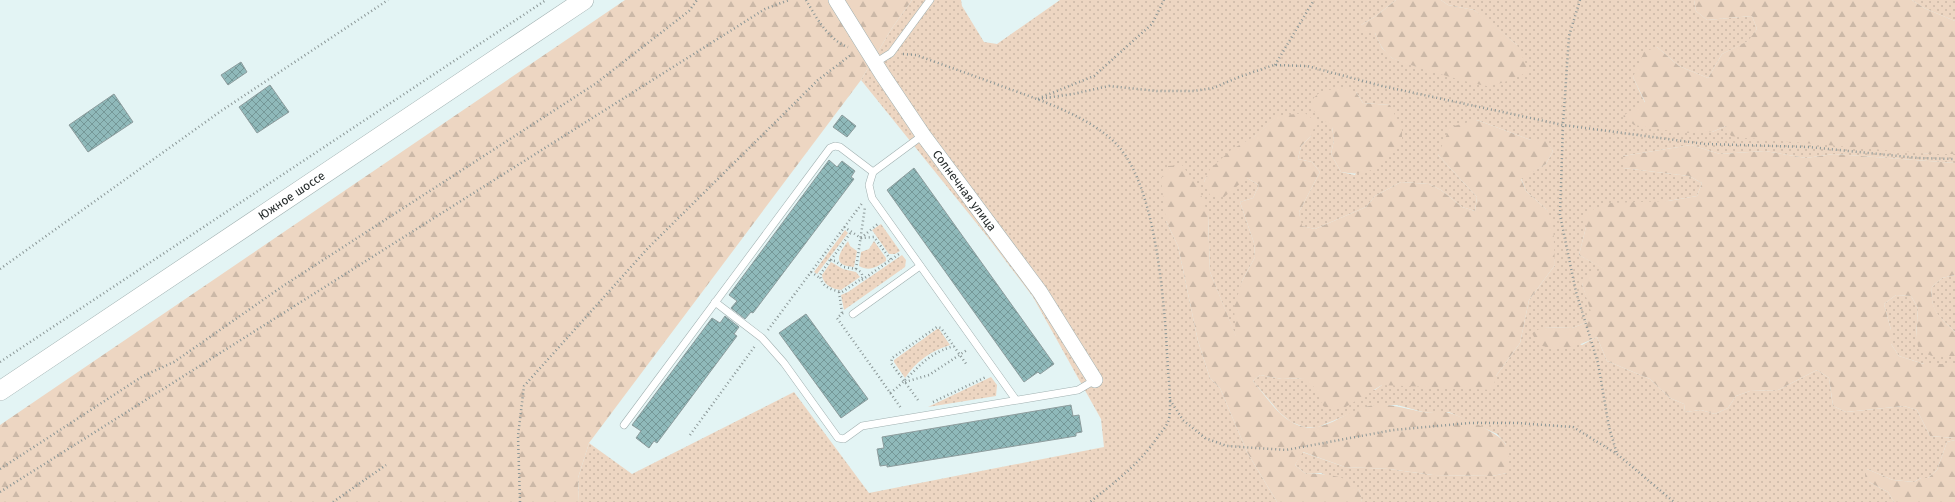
<svg xmlns="http://www.w3.org/2000/svg" width="1955" height="502" font-family="'Fira Sans',sans-serif">
<defs>
<pattern id="grass-dots" width="8" height="8" patternUnits="userSpaceOnUse"><rect width="8" height="8" fill="#edd6c2"/><path d="M2 2h.1M6 6h.1" fill="none" stroke="#cbb8a7" stroke-width="1.8" stroke-linecap="round"/></pattern>
<pattern id="forest-firs" width="22" height="20" patternUnits="userSpaceOnUse"><rect width="22" height="20" fill="#edd6c2"/><path d="M5 1l3.5 6h-7zM16 11l3.5 6h-7z" fill="#cbb8a7"/></pattern>
<pattern id="building-cross-hatch" width="8" height="8" patternUnits="userSpaceOnUse"><rect width="8" height="8" fill="#8fb9ba"/><path d="M0 0l8 8M0 8l8-8" fill="none" stroke="#759797"/></pattern>
</defs>
<rect width="100%" height="100%" fill="#e3f4f4"/>
<!-- grass -->
<g fill="url(#grass-dots)" fill-rule="evenodd">
<path d="M912,0H961L962,6L984,42L997,44L1060,0H1396L1376,16L1361,25L1375,33L1382,48L1392,58L1418,67L1517,45L1474,10L1448,5L1441,0H1694L1696,11L1707,20L1752,16L1757,29L1749,41L1722,54L1708,78L1679,66L1657,47L1633,77L1645,103L1712,132L1726,126L1930,154H1955V163L1834,154L1806,158L1765,151L1720,154L1691,145L1623,156V168L1689,176L1702,183L1697,196L1668,201L1586,227L1579,255L1605,269L1582,284L1592,312L1585,323L1572,328L1543,327L1582,345L1597,337L1607,361L1650,379L1670,398L1684,404L1685,412L1701,410L1715,414L1728,408L1736,396L1750,391L1778,390L1817,370L1829,378L1833,406L1846,412L1904,406L1917,410L1930,436L1955,438V440L1947,442L1937,470L1928,478H1921L1914,482L1893,480L1867,469L1869,482L1888,492L1894,502H1362L1359,490L1321,473L1306,474L1295,465L1302,452L1345,467L1389,469L1433,475L1492,476L1507,473L1506,444L1497,434L1449,412H1423L1397,405L1369,406L1318,427H1304L1291,422L1280,413L1253,381L1260,375L1282,379L1303,378L1375,390L1382,385L1496,376L1520,343L1529,300L1555,265L1547,210L1526,191L1521,178L1546,164L1553,151L1545,141L1531,140L1477,120L1438,155L1477,197L1475,211L1462,207L1441,190L1429,184L1401,182L1375,196L1366,207L1315,229L1301,226L1299,212L1320,172L1312,162L1298,159L1301,146L1311,136L1277,117C1269,123 1262,131 1254,137C1234,150 1215,160 1204,182L1247,178L1259,185L1253,198L1240,202L1254,243L1255,257L1242,281L1236,337L1210,272L1208,214L1166,221L1178,246L1198,341L1210,378L1220,388L1247,452L1277,502H579L578,478L589,443L632,474L794,392L869,493L1104,447L1101,419L1033,297L986,235L861,80L892,28ZM1356,92L1363,103L1390,105L1355,175L1341,172L1331,154L1334,140L1332,127Z"/>
<polygon points="1912,0 1955,0 1955,21 1924,8"/>
<polygon points="881,224 900,251 895,254 889,254 872,230"/>
<polygon points="845,230 848,233 817,274 814,272"/>
<path d="M848,241L850,246L857,251L854,267C831,266 839,253 848,241Z"/>
<path d="M874,241L886,258V261C876,267 870,272 859,266L861,252L869,249Z"/>
<polygon points="902,255 906,260 905,267 844,310 841,295 848,292"/>
<path d="M831,262L843,269L856,272L860,277L841,290C833,289 823,285 822,275Z"/>
<path d="M1955,275V332C1938,315 1930,312 1932,287L1942,278Z"/>
<polygon points="1896,295 1911,296 1918,308 1916,337 1932,356 1955,356 1955,364 1924,364 1899,356 1891,344 1891,330 1884,304"/>
<path d="M937,329H939L950,345C931,351 916,361 905,378L894,362V360Z"/>
<polygon points="991,377 997,385 996,396 928,407"/>
</g>
<!-- forest -->
<g fill="url(#forest-firs)">
<polygon points="625,0 912,0 892,28 861,80 589,443 578,478 579,502 0,502 0,425"/>
<path d="M1396,0H1441L1448,5L1474,10L1485,18L1517,45L1529,71C1517,78 1503,83 1489,86C1481,87 1401,63 1392,58C1383,52 1379,42 1375,33L1360,32L1361,25L1376,16Z"/>
<polygon points="1694,0 1912,0 1924,8 1955,21 1955,154 1930,154 1745,138 1731,136 1726,126 1712,132 1683,133 1634,125 1623,116 1645,102 1633,77 1644,52 1657,47 1679,66 1708,78 1722,54 1748,41 1757,29 1752,16 1707,20 1696,11"/>
<path d="M1343,87L1356,92L1363,103L1390,105L1402,130V144C1382,164 1372,178 1341,172L1331,154L1334,140L1332,127L1310,108C1313,90 1327,91 1343,87Z"/>
<path d="M1305,113L1316,122L1311,136L1301,146L1298,159L1312,162L1320,172L1299,212L1302,226L1315,229L1366,207L1375,196L1401,182L1429,184L1441,190L1462,207L1475,211L1477,197L1438,155L1450,127L1477,120L1531,140H1545L1553,151L1546,164L1521,179L1526,191L1547,210L1553,223L1555,265L1529,300L1520,343L1496,376L1493,390L1382,385L1344,408L1329,409L1323,406L1314,387L1303,378L1282,379L1260,375L1253,381C1267,397 1281,422 1304,427C1328,431 1347,410 1369,406C1388,402 1405,409 1423,412C1432,413 1442,410 1450,413C1463,417 1499,433 1505,443C1511,451 1508,464 1507,473L1492,476L1433,475L1389,469L1345,467L1303,452L1295,465L1306,474C1322,473 1349,475 1359,490C1361,493 1361,498 1362,502H1277L1247,452L1220,388L1210,378L1198,341L1178,246L1166,221L1161,179L1168,166L1182,165L1198,187L1208,214L1210,272L1236,336L1234,308L1242,281L1255,257L1254,243L1240,202L1253,198L1259,185L1247,178L1224,197L1210,195L1204,182L1210,169L1231,150L1255,136L1277,116Z"/>
<path d="M1691,145L1720,154L1765,151L1806,158L1834,154L1955,163V275L1942,278L1932,287C1930,311 1939,316 1955,332V356H1932L1919,351L1916,337L1918,308L1911,296L1896,295L1884,304L1891,330V344L1899,356L1924,364H1955V438L1930,436L1917,410L1904,406L1846,412L1833,406L1829,378L1817,370L1778,390L1750,391L1736,396L1728,408L1715,414L1701,410L1685,412L1684,404L1670,398L1650,379L1607,361L1597,337C1577,347 1561,351 1538,345L1532,333L1543,327L1572,328L1585,323L1591,312L1582,284L1591,273L1604,269L1579,255L1586,227L1584,213L1610,203L1668,201L1697,196L1702,183L1689,176L1623,168V156Z"/>
<polygon points="1955,440 1955,502 1894,502 1888,492 1869,482 1865,476 1867,469 1893,480 1914,482 1921,478 1928,478 1937,470 1947,442"/>
</g>
<!-- building -->
<g fill="url(#building-cross-hatch)" stroke="#8d9c9d">
<polygon points="241,62 247,72 228,85 221,75"/>
<polygon points="270,85 289,112 257,133 239,107"/>
<polygon points="114,94 133,122 88,152 69,125"/>
<polygon points="842,115 856,126 847,137 833,127"/>
<polygon points="829,160 837,167 842,161 855,171 851,177 854,179 753,313 751,312 745,319 731,308 737,301 729,295"/>
<polygon points="914,168 1054,364 1040,374 1038,372 1024,382 887,190"/>
<polygon points="806,314 868,399 841,418 779,333"/>
<polygon points="725,316 739,327 734,334 737,336 657,443 654,441 649,448 636,438 641,431 632,425 712,318 720,323"/>
<polygon points="1071,405 1073,416 1079,415 1082,432 1076,433 1076,436 887,467 887,465 880,466 877,449 884,448 882,437"/>
</g>
<g fill="none" stroke-linecap="round" stroke-linejoin="round">
<defs>
<g id="service">
<polyline points="875,63 891,53 930,0"/>
<polyline points="923,135 873,172 869,185 872,198 1016,400"/>
<polyline points="715,302 762,338 784,363 838,438 844,439 862,426 1078,390 1095,380"/>
<polyline points="853,314 920,266"/>
<polyline points="624,425 830,148 835,146 840,147 873,172"/>
</g>
<g id="minor">
<path id="s1" d="M836,0L882,74L923,135L1040,292L1095,380"/>
</g>
<g id="tertiary">
<path id="s2" d="M0,391L584,0"/>
</g>
</defs>
<!-- service casing -->
<use href="#service" stroke="#a0b0b0" stroke-width="8"/>
<!-- minor casing -->
<use href="#minor" stroke="#a0b0b0" stroke-width="16"/>
<!-- tertiary casing -->
<use href="#tertiary" stroke="#a0b0b0" stroke-width="20"/>
<!-- path -->
<g stroke="#8a9696" stroke-width="2.5" stroke-dasharray="1 3" stroke-linecap="butt">
<path d="M806,0C816,17 828,40 848,47"/>
<polyline points="1580,0 1569,36 1563,125 1560,215 1576,292 1598,363 1609,427 1617,454"/>
<path d="M903,54L916,55C946,66 975,76 1004,87C1040,100 1094,118 1119,147C1158,192 1165,311 1168,370C1169,382 1172,412 1168,422C1166,427 1162,431 1159,435C1140,464 1116,481 1090,502"/>
<polyline points="1275,65 1314,0"/>
<polyline points="1042,97 1094,76 1152,24 1164,0"/>
<polyline points="1038,99 1073,94 1109,86 1157,91 1194,91 1213,88 1239,77 1274,65 1307,66 1382,86 1563,125 1705,144 1809,147 1918,158 1955,159"/>
<polyline points="844,227 861,238 874,237 891,260"/>
<polyline points="861,238 879,223"/>
<path d="M830,260L835,261L844,267L856,269L861,272L863,277L860,280L842,292C832,290 821,287 820,275Z"/>
<polyline points="831,260 851,232"/>
<polyline points="0,269 221,111 388,0"/>
<polyline points="856,269 865,207"/>
<polyline points="811,272 820,278"/>
<polyline points="862,280 899,254"/>
<polyline points="839,292 842,313"/>
<polyline points="843,313 837,318 901,408"/>
<polyline points="768,330 863,202"/>
<polyline points="0,362 546,0"/>
<polyline points="905,382 929,375 967,350"/>
<path d="M890,393C916,374 920,356 954,346"/>
<polyline points="918,400 891,363 892,358 937,327 941,328 967,365"/>
<polyline points="1170,400 1183,420 1205,438 1227,446 1286,450 1393,430 1470,423 1517,423 1573,427 1617,454 1674,502"/>
<polyline points="933,402 986,377"/>
<polyline points="690,435 755,346"/>
<polyline points="0,469 143,376 174,362 283,286 595,84 689,11 697,0"/>
<polyline points="0,492 765,9 789,0"/>
<polyline points="333,502 386,465"/>
<polyline points="520,502 518,436 524,386 648,248 818,80 852,54"/>
</g>
<!-- service -->
<use href="#service" stroke="#fff" stroke-width="7"/>
<!-- minor -->
<use href="#minor" stroke="#fff" stroke-width="15"/>
<!-- tertiary -->
<use href="#tertiary" stroke="#fff" stroke-width="19"/>
</g>
<g text-anchor="middle" stroke-width="4" stroke-linejoin="round" paint-order="stroke">
<!-- street labels -->
<g font-size="12" fill="#252b2b" stroke="#fff">
<text dy="4" stroke="none"><textPath href="#s1" startOffset="230">Солнечная улица</textPath></text>
<text dy="4" stroke="none"><textPath href="#s2" startOffset="351">Южное шоссе</textPath></text>
</g>
</g>
</svg>
